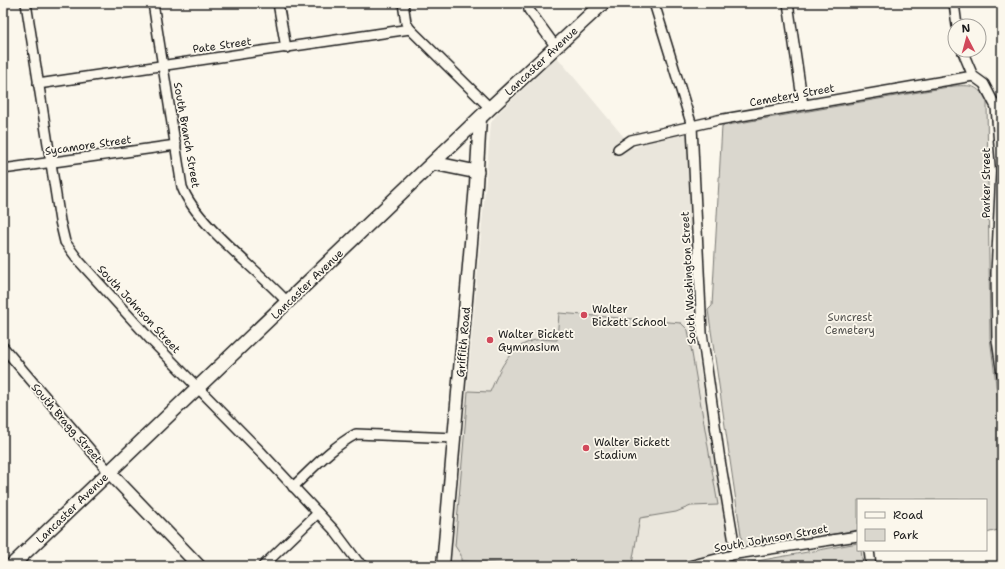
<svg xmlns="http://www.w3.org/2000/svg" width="1005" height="569" font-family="'Shantell Sans',sans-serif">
<rect width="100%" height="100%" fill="#fbf7ec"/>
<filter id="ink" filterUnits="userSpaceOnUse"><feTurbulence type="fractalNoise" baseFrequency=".025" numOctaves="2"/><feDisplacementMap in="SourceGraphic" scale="8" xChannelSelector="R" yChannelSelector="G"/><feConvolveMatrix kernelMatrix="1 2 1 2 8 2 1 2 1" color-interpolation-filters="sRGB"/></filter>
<g filter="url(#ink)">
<!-- built -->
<polygon fill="#eae6dc" points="557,57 633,148 650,141 687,132 692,175 694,303 693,327 730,552 670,566 451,566 491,123 496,115"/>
<!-- green -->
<g fill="#dad7ce" stroke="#7b7a75">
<path d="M954,86C973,85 976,85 987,100L990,338L1002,430V529L986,533V500H858V530L743,549L708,310L712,306L722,126Z"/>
<path d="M559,313L681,323L688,330L718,505L691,506L676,512L640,518L632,564L624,566H539L461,561V555L455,546L468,391L490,392C499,371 508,348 532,341C540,338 549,340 557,340Z"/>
<polygon points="858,543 858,550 861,550 863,566 729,566"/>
</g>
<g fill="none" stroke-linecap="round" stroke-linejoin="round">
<defs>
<g id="minor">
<polyline points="26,3 60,221 65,242 79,261 149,338 262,453 334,530 358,562 364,566"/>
<path d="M153,3L182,187C197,226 259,270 288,303"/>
<polyline points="278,3 286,48"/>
<polyline points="403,3 406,23 410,29 490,108"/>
<polyline points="528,3 529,10 556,47"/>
<polyline points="654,3 692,126 702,333 720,460 736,554"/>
<polyline points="788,3 803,105"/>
<polyline points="954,3 957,26"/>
<polyline points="962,50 973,76 984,84 996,107 1001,171 996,273 997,340 1002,375"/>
<polyline points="38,84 410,29"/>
<polyline points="618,149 631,140 718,120 973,76"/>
<polyline points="3,169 176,145"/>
<polyline points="3,347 109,472"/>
<path d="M293,487C313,468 332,447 356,434L455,438"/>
<polyline points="869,550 871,566"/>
<polyline points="263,566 318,513"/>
<polyline points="689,566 736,554 858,536"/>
</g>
<g id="tertiary">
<polyline points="109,472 199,566"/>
<polyline points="443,566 476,185 480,118"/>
</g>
<g id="secondary">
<polyline points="433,163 477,172"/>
<polyline points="11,566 490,108 603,3"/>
</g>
</defs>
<!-- minor casing -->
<use href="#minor" stroke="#1c1c1c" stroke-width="12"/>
<!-- tertiary casing -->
<use href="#tertiary" stroke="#1c1c1c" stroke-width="15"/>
<!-- secondary casing -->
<use href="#secondary" stroke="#1c1c1c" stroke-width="16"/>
<!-- minor -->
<use href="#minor" stroke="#fbf7ec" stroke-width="9"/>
<!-- tertiary -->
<use href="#tertiary" stroke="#fbf7ec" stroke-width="12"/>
<!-- secondary -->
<use href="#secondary" stroke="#fbf7ec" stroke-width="13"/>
</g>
</g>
<!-- markers -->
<g fill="#d1495b" stroke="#fbf7ec" stroke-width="1.5">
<circle cx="584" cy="315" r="4"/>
<circle cx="490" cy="340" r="4"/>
<circle cx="586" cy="448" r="4"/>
</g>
<g text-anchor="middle" stroke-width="3.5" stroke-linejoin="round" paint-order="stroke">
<!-- street labels -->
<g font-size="11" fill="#1c1c1c" stroke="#fbf7ec">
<text transform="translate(222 45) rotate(-8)" y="4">Pate Street</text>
<text transform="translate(541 61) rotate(-43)" y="4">Lancaster Avenue</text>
<text transform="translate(792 95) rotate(-10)" y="4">Cemetery Street</text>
<text transform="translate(187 135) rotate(80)" y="4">South Branch Street</text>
<text transform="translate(88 145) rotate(-8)" y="4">Sycamore Street</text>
<text transform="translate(986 183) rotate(-90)" y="4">Parker Street</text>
<text transform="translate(688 278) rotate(-93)" y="4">South Washington Street</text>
<text transform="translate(307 284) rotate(-44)" y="4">Lancaster Avenue</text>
<text transform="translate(139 309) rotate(47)" y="4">South Johnson Street</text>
<text transform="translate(463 342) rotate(-85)" y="4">Griffith Road</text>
<text transform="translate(67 423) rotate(49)" y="4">South Bragg Street</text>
<text transform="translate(72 508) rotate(-44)" y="4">Lancaster Avenue</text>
<text transform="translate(771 538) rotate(-10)" y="4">South Johnson Street</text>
</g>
<!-- poi labels -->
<g font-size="11" fill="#1c1c1c" stroke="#fbf7ec" text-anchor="start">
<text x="592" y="313">Walter<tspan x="592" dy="13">Bickett School</tspan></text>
<text x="498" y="338">Walter Bickett<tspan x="498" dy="13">Gymnasium</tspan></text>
<text x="594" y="446">Walter Bickett<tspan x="594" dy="13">Stadium</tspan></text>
</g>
<!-- park labels -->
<g font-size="11" fill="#555451" stroke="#fbf7ec">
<text x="850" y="321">Suncrest<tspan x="850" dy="13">Cemetery</tspan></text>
</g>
</g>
<!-- margin -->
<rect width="1005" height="569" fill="none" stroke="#fbf7ec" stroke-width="16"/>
<rect x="8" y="8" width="989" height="553" fill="none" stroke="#1c1c1c" stroke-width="1.5" filter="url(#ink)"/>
<!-- legend -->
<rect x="857" y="499" width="130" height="52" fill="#fbf7ec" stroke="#a29f99"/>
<rect x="865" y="512" width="20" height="6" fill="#fbf7ec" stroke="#a29f99"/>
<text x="893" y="519" font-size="12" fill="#1c1c1c">Road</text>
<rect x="865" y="529" width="20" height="12" fill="#dad7ce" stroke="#a29f99"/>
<text x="893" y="539" font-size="12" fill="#1c1c1c">Park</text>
<!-- north arrow -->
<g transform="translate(967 38) rotate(354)"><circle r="19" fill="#fbf7ec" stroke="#a29f99"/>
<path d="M0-3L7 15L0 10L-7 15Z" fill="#d1495b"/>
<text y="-6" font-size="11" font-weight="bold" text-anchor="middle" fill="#1c1c1c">N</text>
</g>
</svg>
